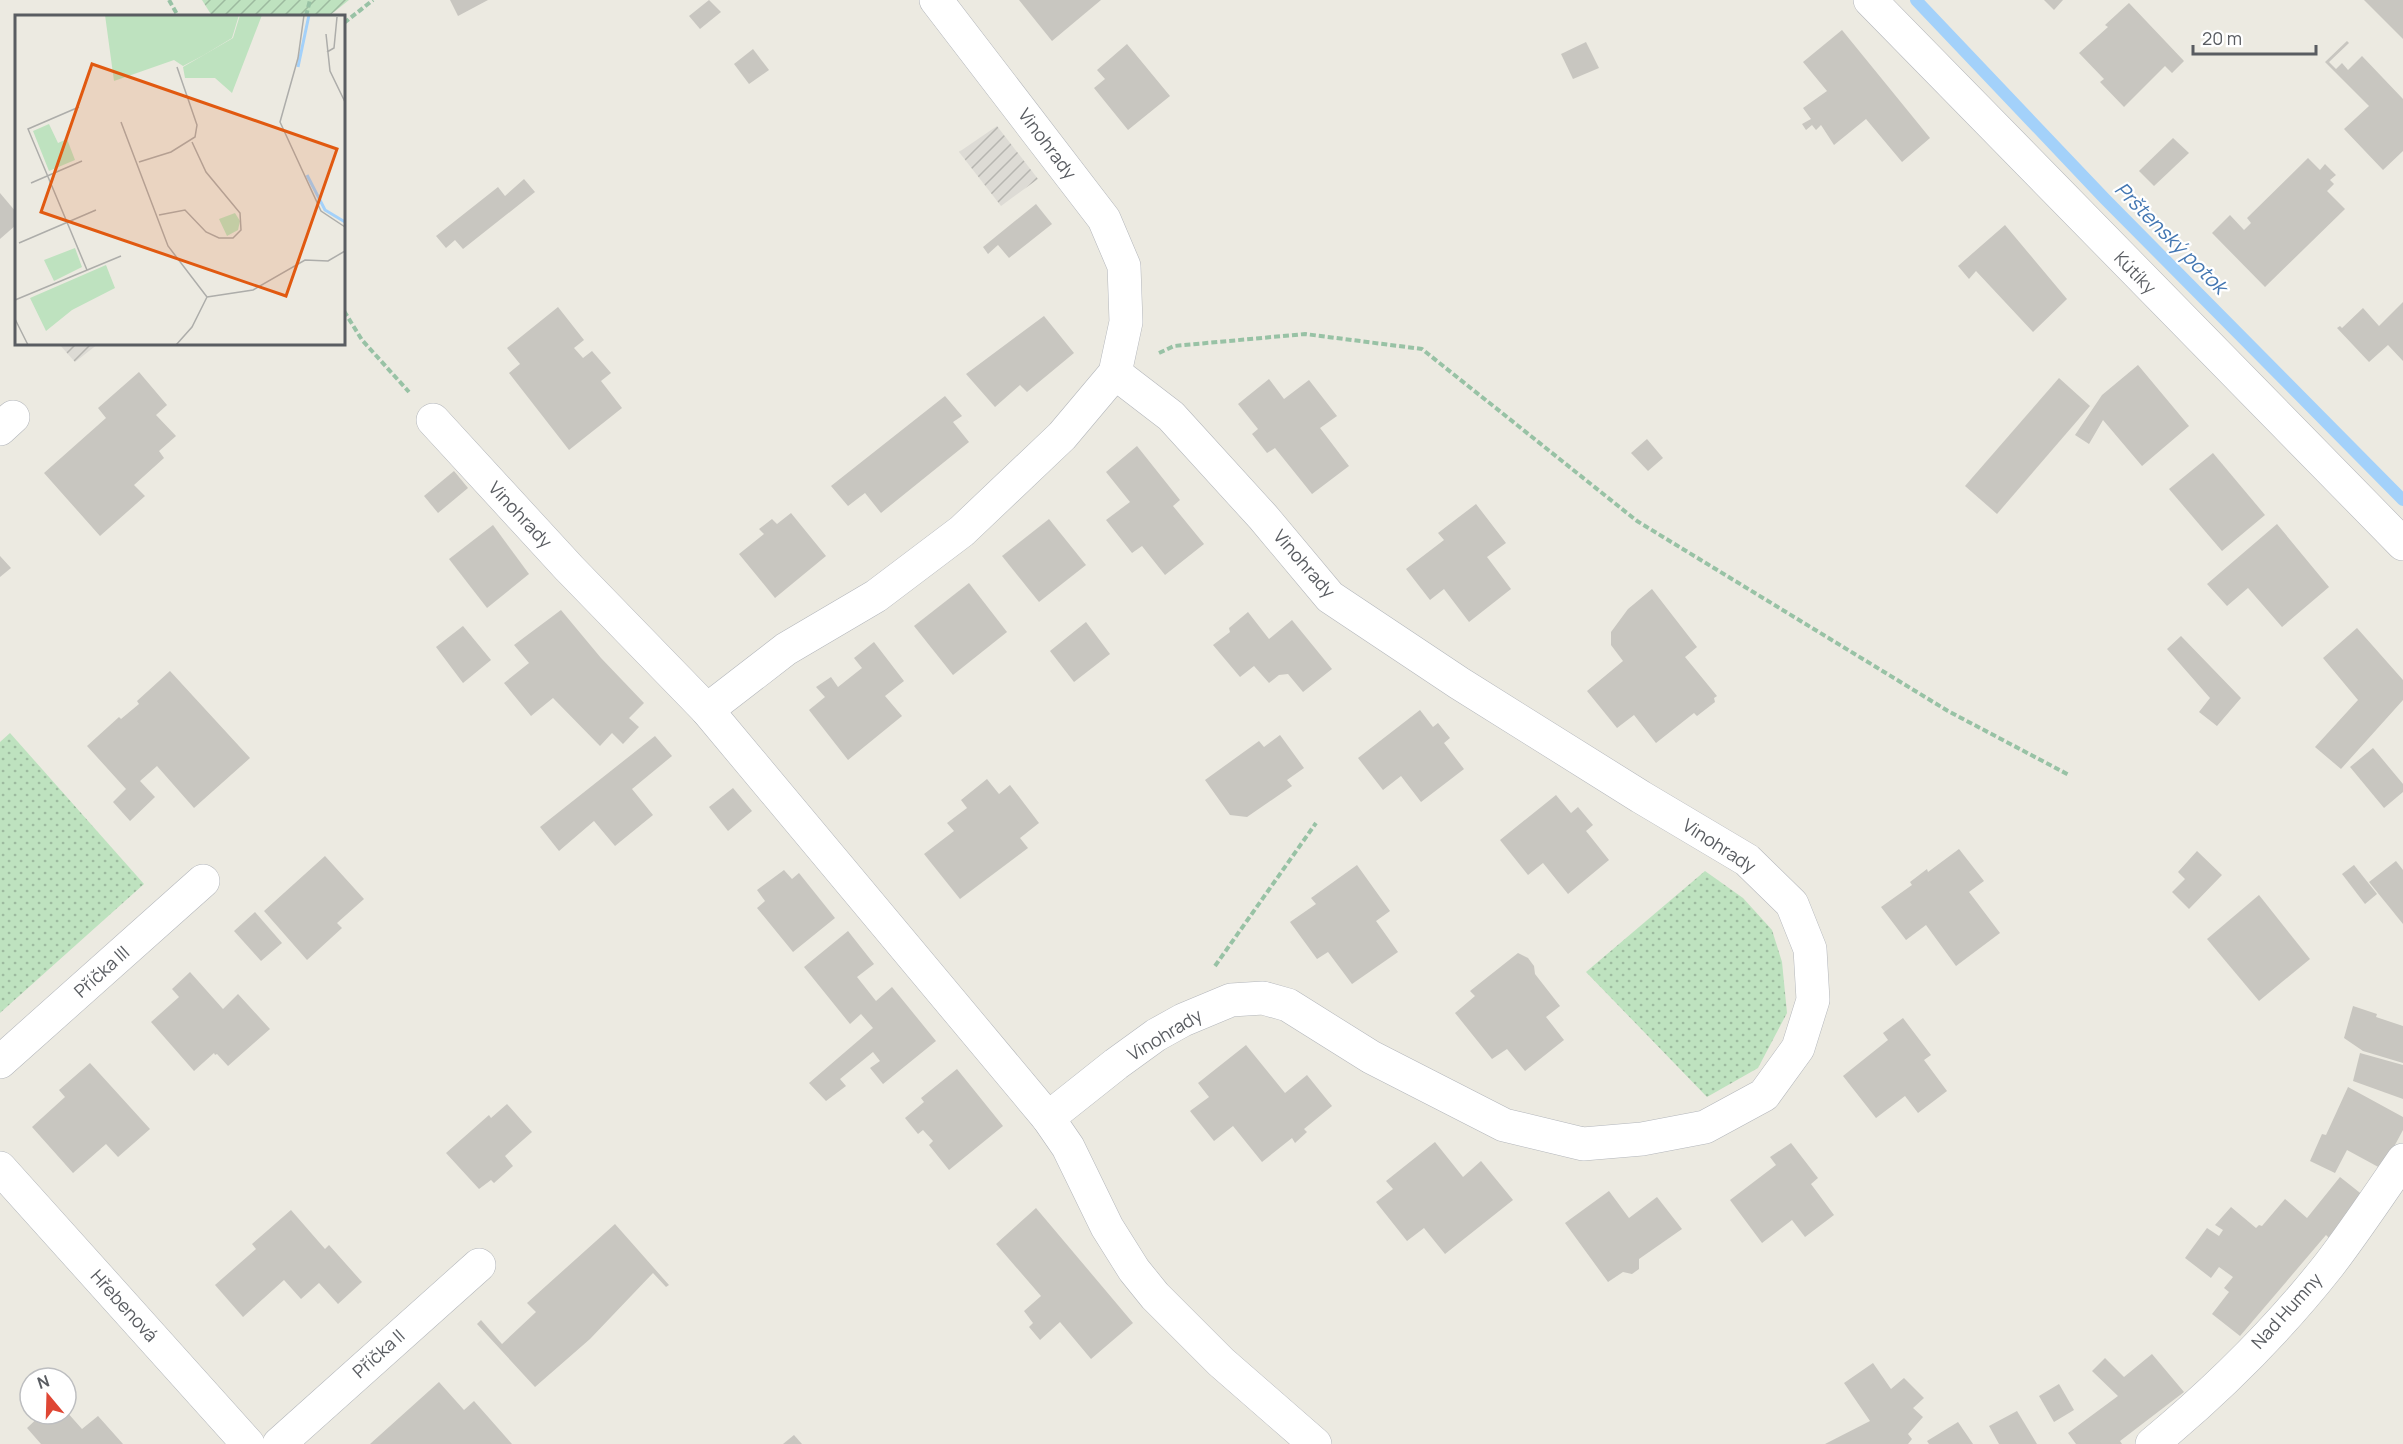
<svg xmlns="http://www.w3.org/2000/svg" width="2403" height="1444" font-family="Manrope,sans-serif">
<defs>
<pattern id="industrial-furrows" width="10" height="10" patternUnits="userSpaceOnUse" patternTransform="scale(1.5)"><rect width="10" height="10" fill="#dddbd5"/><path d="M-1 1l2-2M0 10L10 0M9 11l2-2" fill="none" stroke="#b6b5b0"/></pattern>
<pattern id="grass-dots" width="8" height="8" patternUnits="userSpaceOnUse" patternTransform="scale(1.5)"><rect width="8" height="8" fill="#bee2bf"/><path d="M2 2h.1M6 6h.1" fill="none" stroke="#9dba9f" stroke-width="1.8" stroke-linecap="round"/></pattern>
<pattern id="garden-furrows" width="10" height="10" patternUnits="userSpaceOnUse" patternTransform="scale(1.5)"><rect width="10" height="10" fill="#bee2bf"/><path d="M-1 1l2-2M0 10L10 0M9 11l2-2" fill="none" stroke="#9dba9f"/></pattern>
</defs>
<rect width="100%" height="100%" fill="#eceae1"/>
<!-- industrial -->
<g fill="url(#industrial-furrows)">
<polygon points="997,126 1038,179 1001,206 959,152"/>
<polygon points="59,344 98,344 75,362"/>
</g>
<!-- grass -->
<g fill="url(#grass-dots)">
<polygon points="10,733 144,884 0,1013 0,742"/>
<polygon points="1705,871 1743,898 1772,930 1782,962 1787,1013 1758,1068 1707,1097 1586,972"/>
</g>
<!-- garden -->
<polygon fill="url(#garden-furrows)" points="202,0 349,0 329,16 212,16"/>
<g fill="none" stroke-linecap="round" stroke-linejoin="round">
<!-- stream -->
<polyline stroke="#a3d1fa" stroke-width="12" points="1916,0 2105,199 2403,500"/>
</g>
<!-- building -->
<g fill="#c8c6c0">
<polygon points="450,0 488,0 458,16"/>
<polygon points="709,0 721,12 700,29 689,16"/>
<polygon points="1019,0 1101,0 1052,41"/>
<polygon points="2044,0 2063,0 2054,10"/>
<polygon points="2364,0 2403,0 2403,39"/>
<polygon points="2129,3 2184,61 2172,73 2165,66 2124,107 2100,82 2104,79 2079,53 2108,27 2105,25"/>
<polygon points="1842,30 1930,138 1902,162 1866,119 1834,145 1821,125 1816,130 1812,125 1806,130 1802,124 1811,119 1803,108 1827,91 1803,62"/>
<polygon points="2347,41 2349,43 2329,62 2336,69 2342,63 2348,70 2362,56 2403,99 2403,151 2383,170 2344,129 2369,106 2325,62"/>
<polygon points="1586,42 1599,68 1573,79 1561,54"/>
<polygon points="1127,44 1170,96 1128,130 1094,88 1105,79 1097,70"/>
<polygon points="753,49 769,70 749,84 734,64"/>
<polygon points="2173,138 2189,153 2154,186 2139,171"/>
<polygon points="2308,158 2320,170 2325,164 2336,175 2330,180 2334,184 2327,191 2345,209 2265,287 2212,233 2230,215 2244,230 2251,223 2247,218"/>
<polygon points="524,179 535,192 463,249 455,240 446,248 436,236 498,187 505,196"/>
<polygon points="0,193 16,212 16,225 0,239"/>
<polygon points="1036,204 1052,224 1009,258 998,245 988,254 983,247"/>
<polygon points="2005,225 2067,299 2033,332 1976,271 1969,279 1958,266"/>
<polygon points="2403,302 2403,361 2388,345 2369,362 2337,328 2340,326 2342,328 2363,308 2379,326"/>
<polygon points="558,307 584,340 574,348 583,358 592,351 611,373 601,381 622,408 569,450 509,373 520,364 507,348"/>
<polygon points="1044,316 1074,353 1027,392 1020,385 995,407 966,374"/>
<polygon points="2138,365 2189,426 2142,466 2103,420 2089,444 2075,435 2102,395"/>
<polygon points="139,372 167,405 156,415 176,436 159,451 164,458 134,485 145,496 100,536 44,473 106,418 98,408"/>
<polygon points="2059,378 2090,406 1997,514 1965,486"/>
<polygon points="1269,379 1284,399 1309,380 1337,416 1320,428 1349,466 1312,494 1275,448 1267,453 1252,434 1258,429 1238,404"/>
<polygon points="945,396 962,416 953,422 969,442 881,513 865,493 848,506 831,486"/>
<polygon points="1647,439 1663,458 1648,471 1631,453"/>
<polygon points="1137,446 1180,500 1173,506 1204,544 1165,575 1142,546 1132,553 1106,520 1130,502 1106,472"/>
<polygon points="2213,453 2265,515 2222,551 2169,489"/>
<polygon points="454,471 468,488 438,513 424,496"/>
<polygon points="1476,504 1506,543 1487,557 1511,589 1469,622 1444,589 1430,600 1406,569 1444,540 1438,533"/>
<polygon points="791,513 826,556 775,598 739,554 764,534 759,529 772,519 777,524"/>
<polygon points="1049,519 1086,565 1039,602 1002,556"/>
<polygon points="2277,524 2329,587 2282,627 2248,588 2227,606 2207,584"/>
<polygon points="493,525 529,574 487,608 449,559"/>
<polygon points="0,556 11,568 0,577"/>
<polygon points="969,583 1007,632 953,675 914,626"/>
<polygon points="1652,589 1697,647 1685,657 1717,696 1714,698 1715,702 1697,716 1694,713 1656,743 1634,715 1617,728 1587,691 1623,661 1611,645 1611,632 1628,609"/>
<polygon points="561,610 601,658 644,703 629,718 639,727 623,744 612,733 600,746 553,698 531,716 504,683 529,663 514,645"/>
<polygon points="1248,612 1269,639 1292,620 1332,669 1303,692 1288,674 1279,675 1269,683 1254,666 1240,677 1213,645 1230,632 1229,628"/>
<polygon points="1086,622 1110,654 1074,682 1050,651"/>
<polygon points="463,626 491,660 463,683 436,647"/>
<polygon points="2357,628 2403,680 2403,700 2341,769 2315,747 2358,700 2323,658"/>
<polygon points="2181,636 2241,698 2217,726 2199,712 2210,698 2167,649"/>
<polygon points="874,642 904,681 885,696 902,716 848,760 809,710 825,697 816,687 831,677 838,687 862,668 854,658"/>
<polygon points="170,671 250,758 194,808 157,766 140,781 155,797 130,821 113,802 126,789 87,746 119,717 121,719 139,704 137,701"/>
<polygon points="1420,710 1433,727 1438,723 1450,738 1444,743 1464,769 1421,802 1401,776 1383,790 1358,758"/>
<polygon points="1280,735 1304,768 1287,780 1292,786 1247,817 1230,815 1205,780 1259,741 1264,747"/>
<polygon points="655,736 672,756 632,789 653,815 615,846 594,821 559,851 540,827"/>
<polygon points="2373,748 2403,784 2403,792 2384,808 2350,767"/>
<polygon points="987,779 999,794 1010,785 1039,823 1020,838 1028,848 960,899 924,854 954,831 947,823 967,808 961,800"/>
<polygon points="733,788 752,811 728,831 709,807"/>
<polygon points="1556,795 1571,813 1578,807 1593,825 1586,831 1609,860 1568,894 1543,863 1528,875 1500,840"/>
<polygon points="1959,849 1984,881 1969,892 2000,933 1956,966 1926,925 1906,940 1881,907 1912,885 1910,882 1927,869 1928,872"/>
<polygon points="2197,851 2222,875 2189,909 2172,892 2185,879 2178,872"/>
<polygon points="325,856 364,899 337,923 342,928 307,960 264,911"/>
<polygon points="2396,861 2403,870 2403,924 2369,882"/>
<polygon points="1357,865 1390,911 1376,921 1398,952 1352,984 1328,952 1317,959 1290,922 1316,904 1311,898"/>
<polygon points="2354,865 2377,894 2365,904 2342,874"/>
<polygon points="784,870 792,879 799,873 835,918 793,952 757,908 765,901 757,890"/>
<polygon points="2259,895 2310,959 2259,1001 2207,939"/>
<polygon points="255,912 282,943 261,961 234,931"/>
<polygon points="848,931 874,964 857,977 876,1001 892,987 936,1041 883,1084 870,1068 880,1061 873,1052 840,1079 846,1086 826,1101 809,1083 873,1028 861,1014 850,1024 804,967"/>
<polygon points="1518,953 1528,958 1534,966 1535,974 1560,1006 1546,1017 1564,1040 1525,1071 1507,1049 1492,1059 1455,1013 1475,996 1470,991"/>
<polygon points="190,972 223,1009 238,994 270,1029 228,1066 217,1054 215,1055 214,1053 194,1071 151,1022 179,997 172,989"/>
<polygon points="2353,1006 2377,1014 2376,1017 2403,1026 2403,1063 2363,1051 2344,1038"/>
<polygon points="1903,1018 1931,1055 1924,1060 1947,1091 1918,1113 1905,1096 1876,1118 1843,1076 1888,1040 1883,1033"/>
<polygon points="1246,1045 1285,1093 1307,1075 1332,1106 1304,1129 1307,1132 1295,1143 1292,1138 1262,1162 1233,1126 1214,1141 1190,1111 1209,1097 1198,1083"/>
<polygon points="2360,1053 2403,1065 2403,1099 2353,1081"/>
<polygon points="90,1063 150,1129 118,1157 106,1144 73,1173 32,1127 65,1097 59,1090"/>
<polygon points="957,1069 1003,1126 949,1170 929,1145 933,1141 923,1130 918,1134 905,1118 924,1102 921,1098"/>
<polygon points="2348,1087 2403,1117 2403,1130 2382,1169 2347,1150 2335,1173 2310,1161 2322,1134 2326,1135"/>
<polygon points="507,1104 532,1132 505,1156 513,1166 494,1183 491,1180 479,1189 446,1153 489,1115 491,1118"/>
<polygon points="1435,1142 1463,1177 1481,1161 1513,1200 1445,1254 1424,1228 1407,1241 1376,1202 1393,1189 1386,1181"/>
<polygon points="1791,1143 1818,1178 1811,1184 1834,1215 1805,1237 1792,1220 1762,1243 1730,1200 1776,1165 1770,1157"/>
<polygon points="2340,1177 2364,1196 2330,1239 2326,1235 2240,1336 2212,1314 2229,1292 2224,1288 2233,1277 2219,1267 2211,1278 2185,1258 2207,1228 2219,1236 2223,1230 2215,1225 2231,1207 2256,1228 2259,1225 2262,1226 2285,1199 2307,1218"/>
<polygon points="1609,1191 1629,1218 1657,1197 1682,1229 1639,1259 1639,1269 1632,1274 1623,1272 1608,1282 1565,1223"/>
<polygon points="1036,1208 1133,1323 1091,1359 1060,1322 1040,1340 1029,1327 1033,1323 1024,1311 1041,1296 996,1244"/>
<polygon points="291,1210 325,1249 329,1245 362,1282 338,1304 319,1283 301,1299 284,1280 243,1317 215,1285 256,1249 252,1244"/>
<polygon points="615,1224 669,1285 666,1287 653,1273 590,1339 535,1387 477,1324 481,1320 502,1344 536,1312 527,1303"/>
<polygon points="2152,1354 2184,1392 2120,1441 2122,1444 2076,1444 2068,1433 2118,1396 2092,1371 2105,1358 2124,1377"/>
<polygon points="1873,1363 1891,1389 1904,1378 1924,1398 1913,1408 1923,1417 1908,1434 1912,1439 1908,1444 1825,1444 1870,1421 1844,1383"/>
<polygon points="439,1382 464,1410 474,1401 512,1444 370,1444"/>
<polygon points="2059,1384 2074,1410 2054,1422 2039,1396"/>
<polygon points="66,1411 82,1429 98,1416 123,1444 41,1444 27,1428 42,1414 66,1414"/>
<polygon points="2017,1411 2037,1444 1999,1444 1989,1426"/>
<polygon points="1958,1422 1973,1444 1929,1444 1927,1441"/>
<polygon points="794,1435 802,1444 783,1444"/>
</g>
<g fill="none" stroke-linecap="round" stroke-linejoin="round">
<defs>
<g id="street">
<polyline points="1870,0 2403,544"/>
<polyline points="433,420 569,568 707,710 1048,1118 1068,1147 1107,1227 1134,1270 1155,1296 1221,1362 1315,1444"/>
<polyline points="0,429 13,417"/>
<polyline points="707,710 786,649 876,596 962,531 1062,436 1115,373 1126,322 1124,266 1104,219 936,0"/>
<polyline points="0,1062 203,881"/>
<polyline points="1048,1118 1116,1064 1156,1035 1183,1020 1231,1000 1263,998 1288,1005 1371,1057 1504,1125 1583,1144 1642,1139 1705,1127 1764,1095 1798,1048 1813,1000 1810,949 1792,904 1747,860 1641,797 1459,683 1330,597 1263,517 1171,416 1115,373"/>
<polyline points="0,1168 248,1444"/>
<polyline points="279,1444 479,1265"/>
<path d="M2152,1444C2216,1391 2277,1331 2329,1265C2355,1231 2379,1195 2403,1160"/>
</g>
</defs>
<!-- street casing -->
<use href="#street" stroke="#b3b6bb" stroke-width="34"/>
<!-- path -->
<g stroke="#98c2a5" stroke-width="4" stroke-dasharray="6 3" stroke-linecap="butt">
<polyline points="169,0 178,16"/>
<polyline points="306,16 310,0"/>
<polyline points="344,23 373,0"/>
<polyline points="344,311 362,340 409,392"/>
<polyline points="1159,353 1174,346 1305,334 1422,349 1637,521 1948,711 2069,775"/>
<polyline points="1215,966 1316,823"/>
</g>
<!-- street -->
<use href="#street" stroke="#fff" stroke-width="33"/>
</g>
<g text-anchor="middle" stroke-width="4.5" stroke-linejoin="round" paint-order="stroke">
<!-- street labels -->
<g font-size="18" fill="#595c61" stroke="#fff">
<text transform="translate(1047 144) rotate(53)" y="6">Vinohrady</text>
<text transform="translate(2135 273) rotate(46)" y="6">Kútíky</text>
<text transform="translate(520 515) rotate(47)" y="6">Vinohrady</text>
<text transform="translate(1304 564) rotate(49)" y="6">Vinohrady</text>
<text transform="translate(1719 846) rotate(33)" y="6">Vinohrady</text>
<text transform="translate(102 972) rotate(-42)" y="6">Příčka III</text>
<text transform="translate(1165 1035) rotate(-31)" y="6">Vinohrady</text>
<text transform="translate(124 1306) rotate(48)" y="6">Hřebenová</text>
<text transform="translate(2287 1311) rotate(-48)" y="6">Nad Humny</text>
<text transform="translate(379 1354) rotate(-42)" y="6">Příčka II</text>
</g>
<!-- water labels -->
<g font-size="20" font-style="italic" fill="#4477b2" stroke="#fff">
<text transform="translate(2171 238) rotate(45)" y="7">Prštenský potok</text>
</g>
</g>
<!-- overview -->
<g transform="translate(15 15)">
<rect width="330" height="330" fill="#eceae1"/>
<path d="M34,109L43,128L52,124L60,145L34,156L18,116ZM220,198L225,206L223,215L212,221L204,204ZM60,233L67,252L39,266L29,245ZM91,250L100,273L57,295L31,316L15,283Z" fill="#bee2bf"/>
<path d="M225,0H247L217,78L200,63H170L168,52L218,23Z" fill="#bee2bf"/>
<path d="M90,0H224L217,23L189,40L168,51L159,45L99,66Z" fill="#bee2bf"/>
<path fill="none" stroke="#a3d1fa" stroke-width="3" d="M283,52L294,0M292,160L310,195L330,207"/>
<path fill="none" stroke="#adadaa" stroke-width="1.5" d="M289,0L283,43L265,107L306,196L330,212M311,19L315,56L330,87M312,37L319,33L322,2M64,92L13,114L72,255M106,107L153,231L192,282M124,147L156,137L180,122L182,110L162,52M16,168L67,146M144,200L170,195L191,217L204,223H218L226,215L225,198L191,157L177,127M4,228L81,195M192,282L238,275L290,245L313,246L330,236M0,285L106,241M0,304L13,330M161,330L177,312L192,282"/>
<path fill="#e15910" fill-opacity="0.15" stroke="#e15910" stroke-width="3" d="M77,49L322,134L271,281L26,197Z"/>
<rect width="330" height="330" fill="none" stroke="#595c61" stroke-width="3"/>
</g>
<!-- north arrow -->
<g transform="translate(48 1396) rotate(341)"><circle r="28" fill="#ffffff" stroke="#bdbec0" stroke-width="1.5"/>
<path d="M0-4.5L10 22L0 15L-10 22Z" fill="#df4634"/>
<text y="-9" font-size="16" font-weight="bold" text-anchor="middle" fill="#595c61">N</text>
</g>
<!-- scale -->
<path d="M2193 45v9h123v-9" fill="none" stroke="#595c61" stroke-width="3"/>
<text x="2202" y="45" font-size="18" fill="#595c61" stroke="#ffffff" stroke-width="4.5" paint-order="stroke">20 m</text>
</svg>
